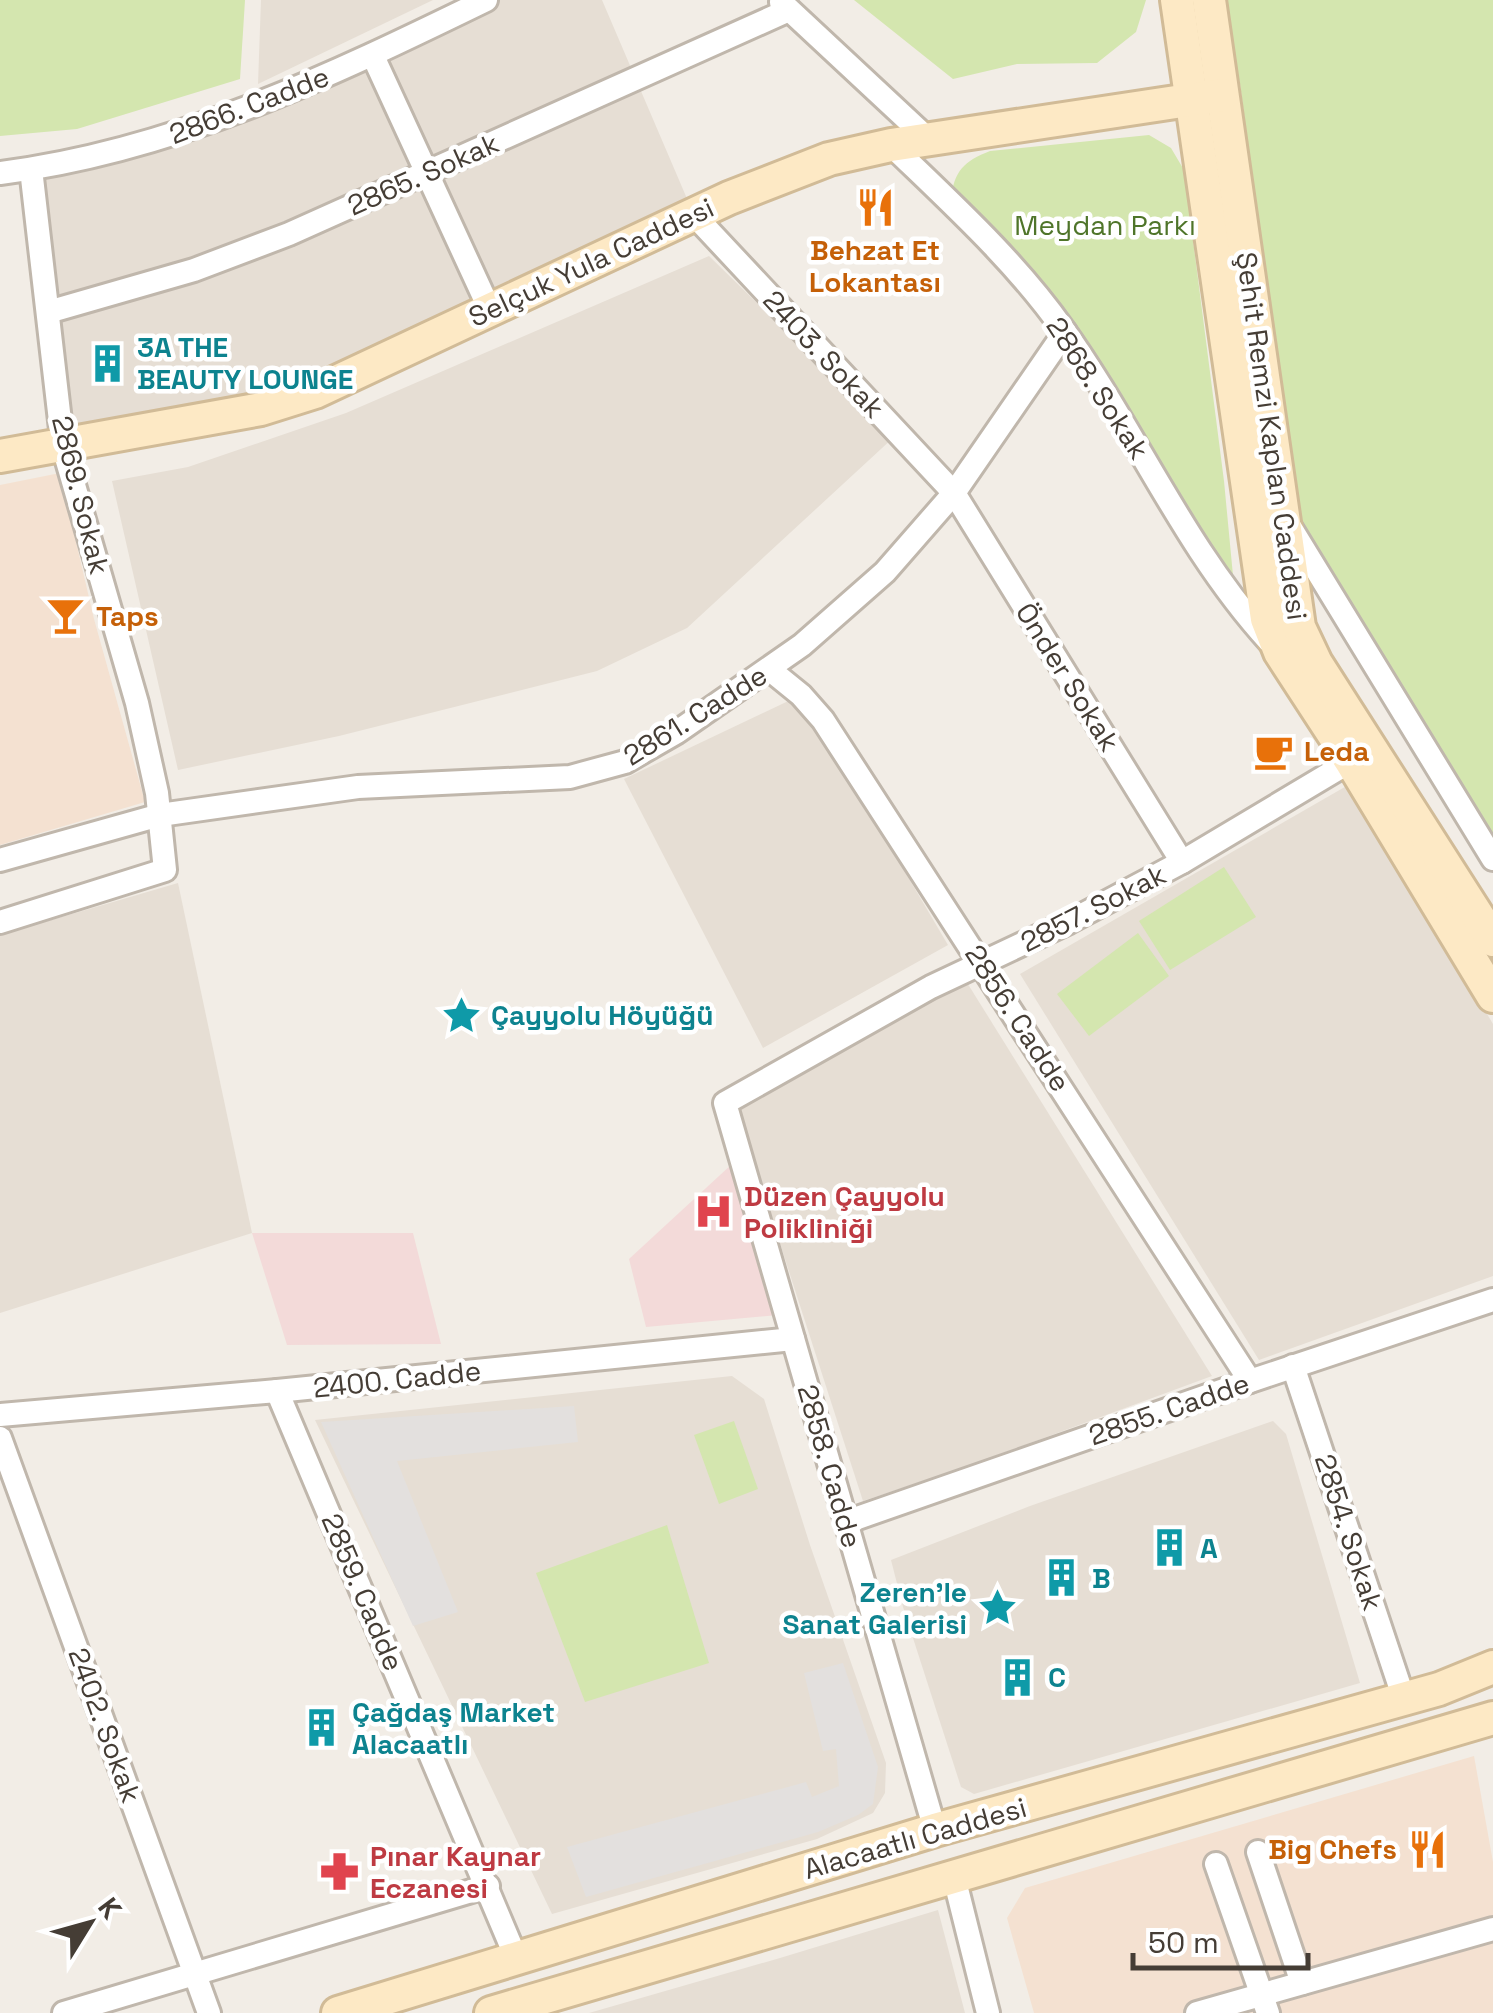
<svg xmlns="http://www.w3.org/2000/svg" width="1493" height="2013" font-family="'Space Grotesk',sans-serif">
<rect width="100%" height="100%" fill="#f2ede6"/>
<!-- residential -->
<g fill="#e6ded4">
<polygon points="261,0 433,0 258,84"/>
<polygon points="486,0 602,0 694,215 341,377 63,447 31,169 155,140"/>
<polygon points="709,256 894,437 687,628 597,671 339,736 178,770 112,481 188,467 346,413"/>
<polygon points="801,695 948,945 763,1048 624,779"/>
<polygon points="1350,784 1493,1024 1493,1276 1259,1360 1020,974"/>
<polygon points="178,883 252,1233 0,1313 0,935"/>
<polygon points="966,981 1212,1376 962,1468 863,1501 735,1104"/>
<polygon points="732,1376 764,1399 810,1545 886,1763 885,1793 873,1813 817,1839 552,1914 315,1420"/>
<polygon points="1273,1421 1286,1434 1360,1683 974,1794 961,1787 903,1607 891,1560 1030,1506"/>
<polygon points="938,1910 965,2013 589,2013 780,1958"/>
</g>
<!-- commercial -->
<g fill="#f4e1d1">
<polygon points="60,473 94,619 145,802 0,845 0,485"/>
<polygon points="1474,1756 1493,1862 1493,2013 1034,2013 1007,1918 1025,1888"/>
</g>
<!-- medical -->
<g fill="#f3dad9">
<polygon points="732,1164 778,1315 646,1327 629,1259"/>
<polygon points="252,1233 413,1233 441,1344 287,1345"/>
</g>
<!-- green -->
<g fill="#d4e6af">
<polygon points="0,0 245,0 240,79 77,129 0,136"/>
<polygon points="854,0 1146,0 1136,32 1097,63 1017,64 953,79"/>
<polygon points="1222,0 1493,0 1493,841 1302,528 1297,513 1240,84"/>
<path d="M1149,135L1171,148L1184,170L1224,481L1234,586L1118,402L951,199C954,171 964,161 990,151Z"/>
<polygon points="1224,867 1256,917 1170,970 1139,921"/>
<polygon points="1138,933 1169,976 1089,1036 1057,994"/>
<polygon points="734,1421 758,1489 719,1504 694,1435"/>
<polygon points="667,1525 709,1663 585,1702 536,1573"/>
</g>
<!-- parking -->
<g fill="#e3e0de">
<polygon points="574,1406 578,1442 397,1461 458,1612 413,1626 321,1422"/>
<polygon points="843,1663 878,1767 873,1804 858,1815 818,1832 586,1897 567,1847 806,1782 812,1797 839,1786 836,1749 823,1751 804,1673"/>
</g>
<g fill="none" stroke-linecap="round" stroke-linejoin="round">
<defs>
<g id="street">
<polyline points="781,2 928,139"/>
<polyline points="373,56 489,308"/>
<path d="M891,145C951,203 1015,261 1063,329C1135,430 1185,549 1269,641"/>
<path d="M0,173C174,151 330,76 486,0"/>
<polyline points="694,215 954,493 1182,862"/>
<polyline points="48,312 194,270 289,234 789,10"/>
<polyline points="1289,525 1493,859"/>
<polyline points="769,669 801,695 823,720 1250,1381"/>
<polyline points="0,860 160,815 358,787 570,777 625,762 677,732 802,645 885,572 954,493 1065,332"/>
<polyline points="0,922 165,870 157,793 137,703 63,447 31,169"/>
<polyline points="1293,1366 1404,1699"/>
<polyline points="277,1391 517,1960"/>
<polyline points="0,1415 277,1391 793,1339"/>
<polyline points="0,1438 209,2013"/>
<polyline points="846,1522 1250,1381 1493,1300"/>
<polyline points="935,1830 725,1103 931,987 1069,922 1182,862 1351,761"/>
<polyline points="1258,1852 1302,1983"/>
<polyline points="1216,1864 1268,2013"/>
<polyline points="954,1877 988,2013"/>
<polyline points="64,2013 488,1886"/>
<polyline points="1197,2013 1493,1929"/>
</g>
<g id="secondary">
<polyline points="1177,0 1267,619 1280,652 1351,761 1493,996"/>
<polyline points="1209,0 1299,627 1316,663 1493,940"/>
<polyline points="0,456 261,409 315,392 729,198 829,159 891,145 1222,95"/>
<polyline points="338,2013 935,1830 1439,1689 1493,1667"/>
<polyline points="491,2013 1493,1718"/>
</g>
</defs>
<!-- street casing -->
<use href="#street" stroke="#c0b7ac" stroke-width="28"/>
<!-- secondary casing -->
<use href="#secondary" stroke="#d1bb97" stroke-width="38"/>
<!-- street -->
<use href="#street" stroke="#fff" stroke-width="22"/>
<!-- secondary -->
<use href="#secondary" stroke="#fde9c5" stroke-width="32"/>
</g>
<!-- icons -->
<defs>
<symbol id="restaurant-bare" viewBox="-9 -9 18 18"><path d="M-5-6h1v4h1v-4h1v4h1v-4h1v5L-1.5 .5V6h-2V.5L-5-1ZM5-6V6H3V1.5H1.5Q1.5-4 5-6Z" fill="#e8710a" stroke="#fff" stroke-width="2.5" paint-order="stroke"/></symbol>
<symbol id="building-bare" viewBox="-9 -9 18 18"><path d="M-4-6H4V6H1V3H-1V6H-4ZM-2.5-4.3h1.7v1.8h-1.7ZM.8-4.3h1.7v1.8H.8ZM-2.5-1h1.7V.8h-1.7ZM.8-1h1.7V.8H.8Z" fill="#0f9aa8" stroke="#fff" stroke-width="2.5" paint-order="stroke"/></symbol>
<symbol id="bar-bare" viewBox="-9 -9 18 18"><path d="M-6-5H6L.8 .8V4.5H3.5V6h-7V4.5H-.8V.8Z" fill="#e8710a" stroke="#fff" stroke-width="2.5" paint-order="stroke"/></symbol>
<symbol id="cafe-bare" viewBox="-9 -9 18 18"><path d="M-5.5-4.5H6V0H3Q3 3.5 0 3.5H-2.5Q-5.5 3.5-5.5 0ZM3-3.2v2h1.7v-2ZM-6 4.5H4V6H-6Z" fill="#e8710a" stroke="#fff" stroke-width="2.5" paint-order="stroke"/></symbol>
<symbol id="sight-bare" viewBox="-9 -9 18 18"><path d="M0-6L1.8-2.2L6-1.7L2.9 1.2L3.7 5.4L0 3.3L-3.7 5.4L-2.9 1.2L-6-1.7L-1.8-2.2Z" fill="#0f9aa8" stroke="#fff" stroke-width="2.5" paint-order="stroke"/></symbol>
<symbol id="hospital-bare" viewBox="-9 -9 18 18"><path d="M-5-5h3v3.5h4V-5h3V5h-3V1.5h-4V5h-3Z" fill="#e0444e" stroke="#fff" stroke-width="2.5" paint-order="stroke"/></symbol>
<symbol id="pharmacy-bare" viewBox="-9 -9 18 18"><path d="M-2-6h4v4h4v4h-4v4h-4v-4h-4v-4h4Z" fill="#e0444e" stroke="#fff" stroke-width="2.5" paint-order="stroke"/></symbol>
</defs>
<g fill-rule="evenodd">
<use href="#restaurant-bare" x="848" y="180" width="55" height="55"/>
<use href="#building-bare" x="80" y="336" width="55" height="55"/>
<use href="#bar-bare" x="38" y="588" width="55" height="55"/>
<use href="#cafe-bare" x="1246" y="724" width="55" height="55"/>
<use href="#sight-bare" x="434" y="988" width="55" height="55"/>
<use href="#hospital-bare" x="686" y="1184" width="55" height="55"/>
<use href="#building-bare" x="1142" y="1520" width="55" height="55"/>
<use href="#building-bare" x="1034" y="1550" width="55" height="55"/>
<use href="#sight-bare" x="970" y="1580" width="55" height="55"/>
<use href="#building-bare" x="990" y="1650" width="55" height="55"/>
<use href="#building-bare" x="294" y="1700" width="55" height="55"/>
<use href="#restaurant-bare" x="1400" y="1822" width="55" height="55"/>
<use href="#pharmacy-bare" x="312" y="1844" width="55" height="55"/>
</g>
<g text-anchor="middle" stroke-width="9" stroke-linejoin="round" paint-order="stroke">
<!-- street labels -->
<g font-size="28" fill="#453d35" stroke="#fff">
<text transform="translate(249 105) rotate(-21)" y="10">2866. Cadde</text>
<text transform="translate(423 174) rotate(-24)" y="10">2865. Sokak</text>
<text transform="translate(591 262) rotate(-25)" y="10">Selçuk Yula Caddesi</text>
<text transform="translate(824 354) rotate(47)" y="10">2403. Sokak</text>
<text transform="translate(1098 388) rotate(57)" y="10">2868. Sokak</text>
<text transform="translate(1272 436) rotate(82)" y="10">Şehit Remzi Kaplan Caddesi</text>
<text transform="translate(81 495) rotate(76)" y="10">2869. Sokak</text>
<text transform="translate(1068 677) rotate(58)" y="10">Önder Sokak</text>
<text transform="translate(695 715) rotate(-32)" y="10">2861. Cadde</text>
<text transform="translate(1093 908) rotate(-27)" y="10">2857. Sokak</text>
<text transform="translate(1018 1018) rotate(57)" y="10">2856. Cadde</text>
<text transform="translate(397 1379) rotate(-6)" y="10">2400. Cadde</text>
<text transform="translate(1169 1409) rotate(-19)" y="10">2855. Cadde</text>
<text transform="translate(830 1466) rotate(74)" y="10">2858. Cadde</text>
<text transform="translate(1349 1532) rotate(72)" y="10">2854. Sokak</text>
<text transform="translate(363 1592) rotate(67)" y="10">2859. Cadde</text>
<text transform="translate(105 1725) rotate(70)" y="10">2402. Sokak</text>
<text transform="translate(915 1838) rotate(-16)" y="10">Alacaatlı Caddesi</text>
</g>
<!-- park labels -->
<g font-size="28" fill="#4f752a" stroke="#fff">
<text x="1105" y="235">Meydan Parkı</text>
</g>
<!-- food labels -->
<g font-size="28" font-weight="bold" fill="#c56008" stroke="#fff" text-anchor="start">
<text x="875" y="260" text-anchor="middle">Behzat Et<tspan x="875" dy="32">Lokantası</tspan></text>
<text x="96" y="626">Taps</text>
<text x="1304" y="761">Leda</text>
<text x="1397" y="1859" text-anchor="end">Big Chefs</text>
</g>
<!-- culture labels -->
<g font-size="28" font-weight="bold" fill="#0d838f" stroke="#fff" text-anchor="start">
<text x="137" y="357">3A THE<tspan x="137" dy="32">BEAUTY LOUNGE</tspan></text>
<text x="491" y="1025">Çayyolu Höyüğü</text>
<text x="1200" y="1558">A</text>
<text x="1092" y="1588">B</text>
<text x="967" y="1602" text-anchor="end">Zeren'le<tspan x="967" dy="32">Sanat Galerisi</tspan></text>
<text x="1048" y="1687">C</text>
<text x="352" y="1722">Çağdaş Market<tspan x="352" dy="32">Alacaatlı</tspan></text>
</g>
<!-- health labels -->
<g font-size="28" font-weight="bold" fill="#be3a42" stroke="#fff" text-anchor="start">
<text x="744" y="1206">Düzen Çayyolu<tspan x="744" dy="32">Polikliniği</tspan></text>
<text x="370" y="1866">Pınar Kaynar<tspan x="370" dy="32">Eczanesi</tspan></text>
</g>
</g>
<!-- north arrow -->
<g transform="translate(90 1923) rotate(53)" stroke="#ffffff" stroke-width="8" paint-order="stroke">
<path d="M0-8L18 38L0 25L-18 38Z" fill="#453d35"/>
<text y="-15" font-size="28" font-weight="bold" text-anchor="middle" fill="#453d35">K</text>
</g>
<!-- scale -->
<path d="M1133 1953v15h175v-15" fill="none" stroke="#453d35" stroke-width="5"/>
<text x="1148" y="1953" font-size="30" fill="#453d35" stroke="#ffffff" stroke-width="8" paint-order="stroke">50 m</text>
</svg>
